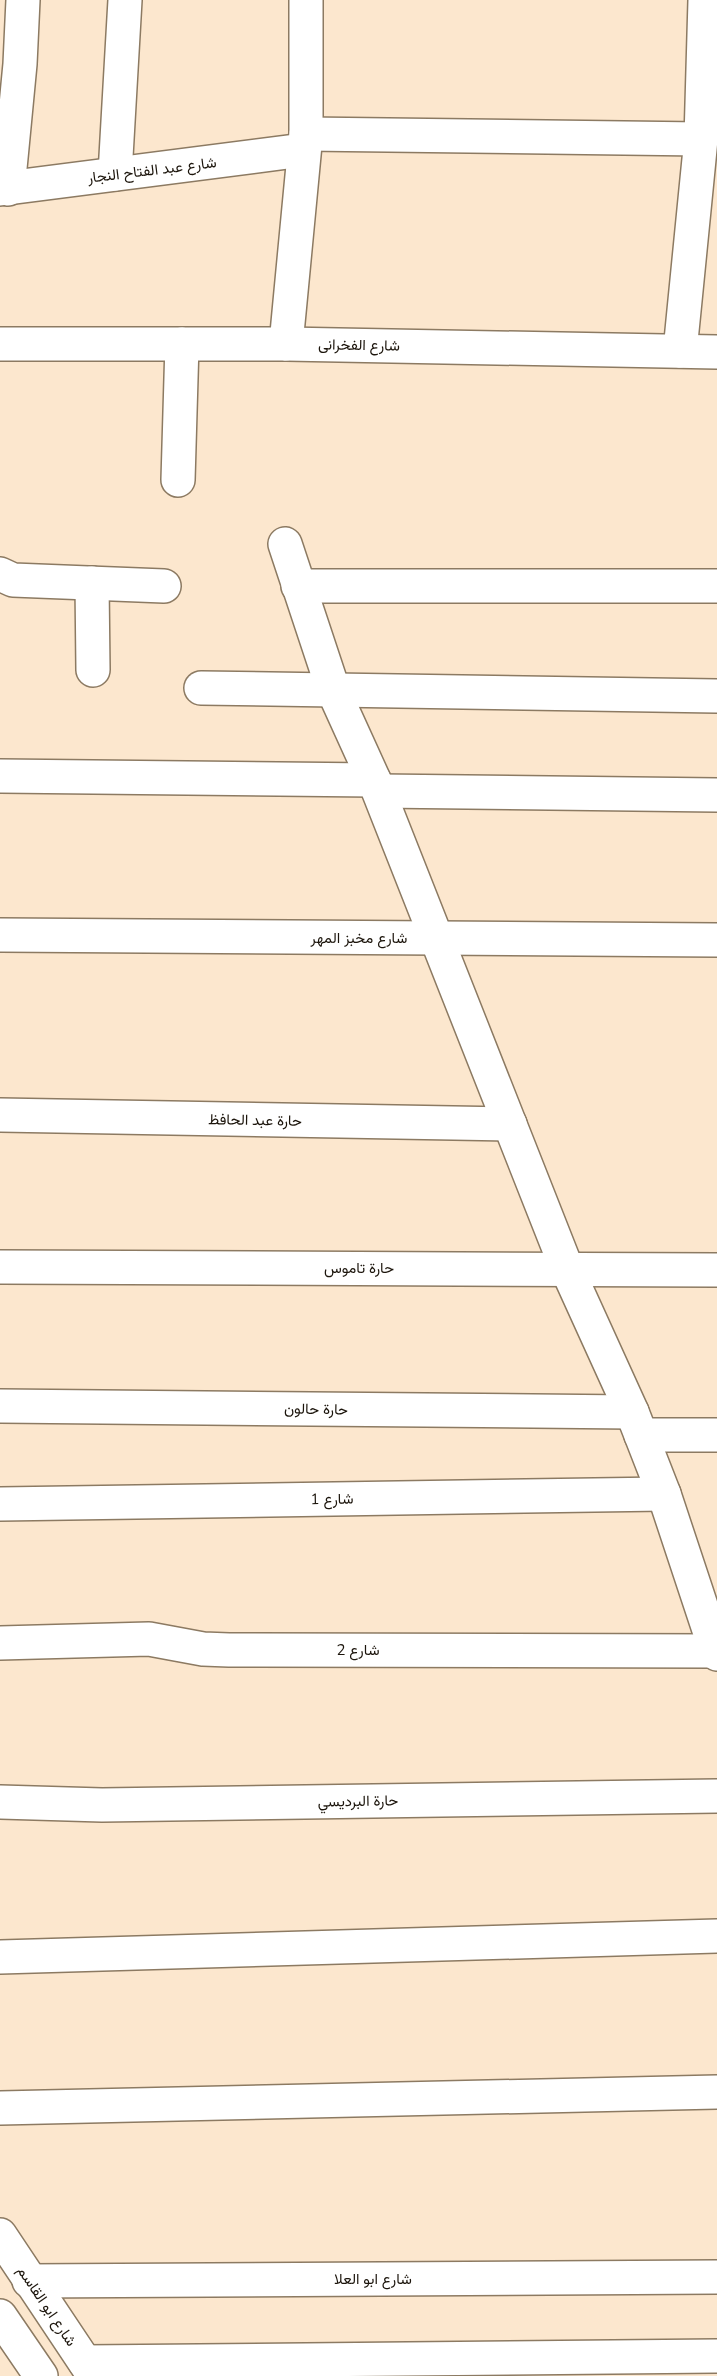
<svg xmlns="http://www.w3.org/2000/svg" width="717" height="2376" font-family="'Nunito Sans',Vazirmatn,sans-serif">
<rect width="100%" height="100%" fill="#fce7ce"/>
<g fill="none" stroke-linecap="round" stroke-linejoin="round">
<defs>
<g id="street">
<polyline points="306,134 701,139"/>
<polyline points="115,174 125,0"/>
<polyline points="0,189 303,150"/>
<polyline points="8,189 20,64 23,0"/>
<polyline points="0,344 286,344 717,352"/>
<polyline points="286,344 306,134 306,0"/>
<polyline points="680,351 701,139 705,0"/>
<polyline points="178,480 182,344"/>
<polyline points="285,544 334,692 374,780 567,1269 632,1412 664,1494 717,1654"/>
<polyline points="0,574 13,580 164,586"/>
<polyline points="92,583 93,670"/>
<polyline points="298,586 717,586"/>
<polyline points="201,688 717,696"/>
<polyline points="0,776 374,780"/>
<polyline points="379,791 717,795"/>
<polyline points="0,935 717,940"/>
<polyline points="0,1115 510,1124"/>
<polyline points="0,1267 717,1270"/>
<polyline points="0,1406 632,1412"/>
<polyline points="641,1435 717,1435"/>
<polyline points="0,1504 664,1494"/>
<polyline points="0,1643 149,1639 203,1649 229,1650 717,1651"/>
<polyline points="0,1802 102,1805 717,1796"/>
<polyline points="0,1957 717,1936"/>
<polyline points="0,2108 717,2092"/>
<polyline points="29,2281 717,2277"/>
<polyline points="85,2362 717,2356"/>
</g>
<g id="secondary">
<polyline points="0,2235 94,2376"/>
<polyline points="0,2316 41,2376"/>
</g>
</defs>
<!-- street casing -->
<use href="#street" stroke="#8c7a62" stroke-width="36"/>
<!-- secondary casing -->
<use href="#secondary" stroke="#8c7a62" stroke-width="36"/>
<!-- street -->
<use href="#street" stroke="#fff" stroke-width="33"/>
<!-- secondary -->
<use href="#secondary" stroke="#fff" stroke-width="33"/>
</g>
<g text-anchor="middle" stroke-width="6" stroke-linejoin="round" paint-order="stroke">
<!-- street labels -->
<g font-size="15" fill="#1c150c" stroke="#fff">
<text transform="translate(152 170) rotate(-7)" y="5">شارع عبد الفتاح النجار</text>
<text transform="translate(359 345) rotate(1)" y="5">شارع الفخرانى</text>
<text x="359" y="943">شارع مخبز المهر</text>
<text transform="translate(255 1120) rotate(1)" y="5">حارة عبد الحافظ</text>
<text x="359" y="1273">حارة تاموس</text>
<text transform="translate(316 1409) rotate(1)" y="5">حارة حالون</text>
<text transform="translate(332 1499) rotate(-1)" y="5">شارع 1</text>
<text x="358" y="1655">شارع 2</text>
<text transform="translate(358 1801) rotate(-1)" y="5">حارة البرديسي</text>
<text x="373" y="2284">شارع ابو العلا</text>
<text transform="translate(47 2306) rotate(56)" y="5">شارع ابو القاسم</text>
</g>
</g>
</svg>
